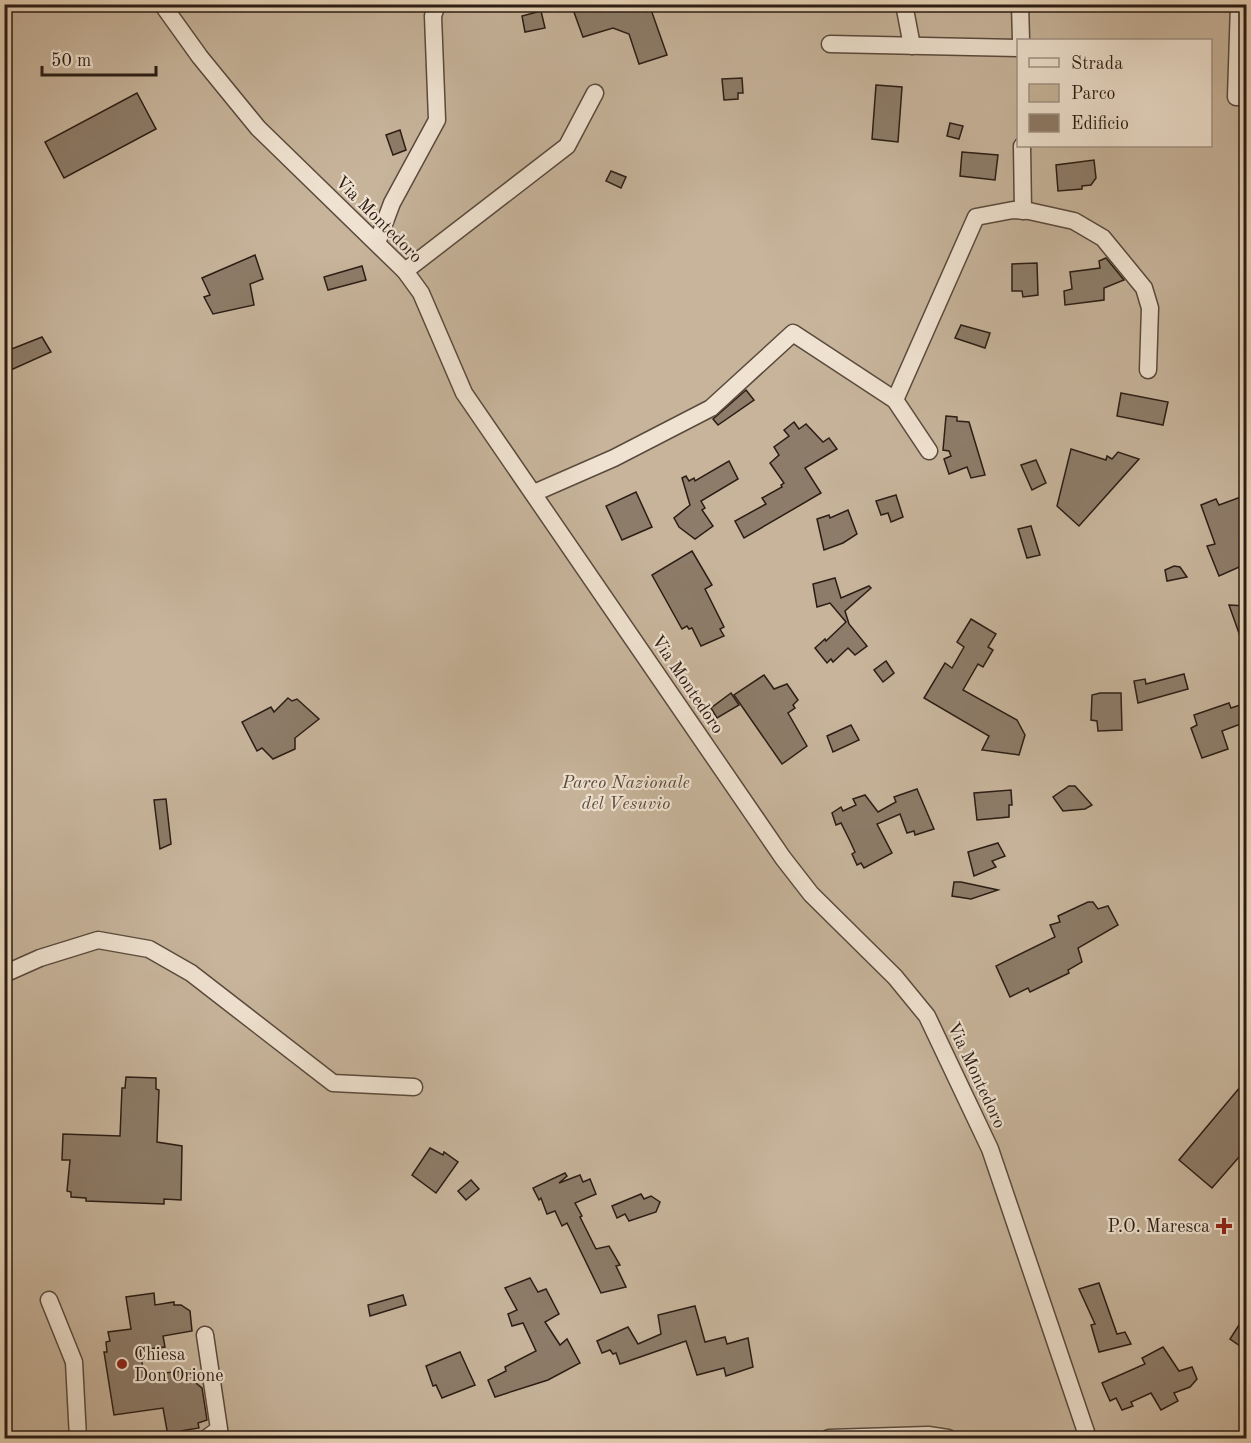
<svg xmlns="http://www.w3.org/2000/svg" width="1251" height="1443" font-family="'Old Standard TT',serif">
<rect width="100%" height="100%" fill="#e7d3b6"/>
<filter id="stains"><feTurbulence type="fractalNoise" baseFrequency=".00333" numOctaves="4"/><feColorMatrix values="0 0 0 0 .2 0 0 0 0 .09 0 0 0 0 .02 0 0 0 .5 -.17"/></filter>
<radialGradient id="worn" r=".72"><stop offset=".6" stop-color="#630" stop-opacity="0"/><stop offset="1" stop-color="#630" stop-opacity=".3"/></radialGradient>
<!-- green -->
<path fill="#c7b49b" stroke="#796858" stroke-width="1.5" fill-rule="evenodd" d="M5,5H1246V1438H5ZM1018,40H1210V146H1018Z"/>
<!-- building -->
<g fill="#8d7c69" stroke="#2b1d15" stroke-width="1.5">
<polygon points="571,4 649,4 667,55 639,64 629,34 613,28 583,37"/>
<polygon points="541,11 545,28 525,32 522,16"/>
<polygon points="742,78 743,93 738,93 738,99 724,100 722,79"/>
<polygon points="876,85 902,87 898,142 872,139"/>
<polygon points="137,93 156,129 64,178 45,142"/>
<polygon points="950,123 963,126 959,139 947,136"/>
<polygon points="400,130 406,150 393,155 386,135"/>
<polygon points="962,152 998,155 995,180 960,176"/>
<polygon points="1094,160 1096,178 1091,185 1082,186 1082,189 1058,191 1056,165"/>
<polygon points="611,171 626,177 621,188 606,181"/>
<polygon points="255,255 263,279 250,284 254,305 213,314 204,297 210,295 202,278"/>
<polygon points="1106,258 1124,280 1104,288 1104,300 1065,305 1064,291 1072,289 1070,272 1100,268 1099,261"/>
<polygon points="1037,263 1038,295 1023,297 1022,291 1012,291 1012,264"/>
<polygon points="362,266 366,280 328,290 324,277"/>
<polygon points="961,325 990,333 985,348 955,338"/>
<polygon points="42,337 51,352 4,373 4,352"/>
<polygon points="746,390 754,400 718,425 713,419"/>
<polygon points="1121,393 1168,402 1163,425 1117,416"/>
<polygon points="946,416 957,417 957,421 969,422 985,475 971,478 967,467 949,474 944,459 951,456 949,451 943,450"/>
<polygon points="794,422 799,429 806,424 823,442 829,438 837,449 805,468 821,493 744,538 735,521 766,504 762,498 782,487 781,485 784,483 770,463 779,455 774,447 789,436 784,430"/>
<polygon points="1071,449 1106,460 1107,456 1112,459 1118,452 1139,459 1079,526 1057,506"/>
<polygon points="1036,460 1046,483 1032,490 1021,465"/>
<polygon points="729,461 738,479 701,501 705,508 702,510 713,526 695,539 679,527 674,518 690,505 682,478 686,476 689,481 694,478 695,481"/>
<polygon points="636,492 652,527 622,540 606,506"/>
<polygon points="896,495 903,517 891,522 888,513 881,515 876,501"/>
<polygon points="1246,495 1246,564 1219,576 1207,546 1215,544 1201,505 1216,499 1219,505"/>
<polygon points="848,510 857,534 843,543 824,550 817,519 829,515 830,518"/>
<polygon points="1031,526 1040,555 1027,558 1018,529"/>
<polygon points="692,551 712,585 705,589 724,627 720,629 724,636 701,646 692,628 689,629 687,626 682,629 652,575"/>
<polygon points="1174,566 1180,567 1187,577 1167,581 1165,570"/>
<polygon points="835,578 841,598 869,586 871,588 845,611 849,624 867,646 855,655 848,648 833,662 831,659 827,663 815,648 825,639 826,641 846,622 830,603 817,607 813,584"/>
<polygon points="1229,605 1246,606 1246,650 1245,650"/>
<polygon points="971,619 996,634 988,647 993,650 983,667 978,664 963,690 1017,720 1025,735 1019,755 982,750 989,736 924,698 945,663 952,668 964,647 957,642"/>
<polygon points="886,661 894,673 883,682 874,670"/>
<polygon points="1184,674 1188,689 1138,703 1134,681 1145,679 1146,684"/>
<polygon points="764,675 774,689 787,684 798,700 793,705 795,708 788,713 807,746 782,764 734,695"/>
<polygon points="731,693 739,705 717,718 711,708"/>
<polygon points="1100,693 1121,693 1122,730 1098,731 1097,721 1091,720 1092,695"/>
<polygon points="288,698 292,701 297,699 319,719 295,738 295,749 273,759 262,748 257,751 242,722 271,707 274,712"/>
<polygon points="1229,703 1231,708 1246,703 1246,722 1222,731 1228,749 1202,758 1191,728 1197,725 1194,715"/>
<polygon points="851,725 859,740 833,752 827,736"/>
<polygon points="1069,786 1075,786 1092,805 1085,809 1063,811 1053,797"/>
<polygon points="917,789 934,829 915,835 914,831 907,833 900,814 877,824 892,853 864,868 861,863 857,865 852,854 855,852 850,841 841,823 836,825 832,813 841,807 843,811 856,805 853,799 865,795 878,812 896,802 894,797"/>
<polygon points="1011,790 1012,805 1009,805 1009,817 977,820 974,793"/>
<polygon points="166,799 171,844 160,849 154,800"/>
<polygon points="998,843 1005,856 992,861 996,867 974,876 968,852"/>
<polygon points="954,882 961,882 998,890 971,899 952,896"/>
<polygon points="1088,902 1093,902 1098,909 1108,906 1118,925 1078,948 1082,962 1068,970 1069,973 1030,992 1028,988 1010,997 996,966 1055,937 1050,925 1060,922 1058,916"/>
<polygon points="126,1077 156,1078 156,1089 159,1090 157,1142 182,1146 181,1200 164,1199 164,1204 86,1201 86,1198 71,1197 71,1192 67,1191 70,1160 62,1160 63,1134 120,1136 122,1088 125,1088"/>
<polygon points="1246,1080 1246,1149 1212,1188 1179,1160"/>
<polygon points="430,1148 443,1155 444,1152 458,1162 436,1193 412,1175"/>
<polygon points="565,1173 567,1176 559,1183 580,1175 583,1182 590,1179 596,1194 575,1203 582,1216 580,1217 596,1249 609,1246 620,1265 616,1266 626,1287 601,1293 567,1223 562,1226 555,1211 547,1214 541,1198 539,1200 533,1188"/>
<polygon points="471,1180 479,1189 466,1200 458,1191"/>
<polygon points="641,1194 644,1199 651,1196 660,1202 656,1212 629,1221 625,1214 617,1218 612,1206"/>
<polygon points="530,1278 538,1292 546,1289 559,1314 545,1322 560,1345 567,1339 580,1363 548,1380 495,1397 488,1380 506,1371 505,1367 536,1351 523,1323 512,1326 508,1314 517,1310 505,1288"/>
<polygon points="1099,1283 1117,1334 1125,1332 1131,1344 1099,1352 1091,1325 1095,1324 1079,1289"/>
<polygon points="154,1293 155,1305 174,1302 174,1305 181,1305 190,1311 192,1331 163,1336 165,1347 140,1350 144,1375 194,1370 196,1383 202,1388 207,1420 198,1423 199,1428 181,1431 181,1434 168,1436 163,1408 114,1415 104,1352 107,1352 106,1342 110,1341 108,1332 131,1329 126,1297"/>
<polygon points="403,1295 406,1305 370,1316 368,1305"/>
<polygon points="695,1306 705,1342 725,1337 727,1344 748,1338 753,1367 726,1376 724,1368 697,1375 686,1341 620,1364 616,1353 613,1354 610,1350 602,1353 597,1341 628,1327 638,1344 661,1334 658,1315"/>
<polygon points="1246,1314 1246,1350 1230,1339"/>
<polygon points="1163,1347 1179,1371 1192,1367 1197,1379 1190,1387 1174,1393 1178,1401 1161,1410 1151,1393 1131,1402 1133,1406 1122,1410 1116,1398 1110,1401 1102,1383 1145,1364 1142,1358"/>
<polygon points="460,1352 475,1385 442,1398 436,1385 433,1386 426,1366"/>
</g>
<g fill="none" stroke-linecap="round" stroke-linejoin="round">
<defs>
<g id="minor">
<polyline points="162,4 200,57 258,128 405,271 421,293 464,393 783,858 811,894 895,977 927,1016 990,1149 1088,1438"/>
<polyline points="904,4 912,46"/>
<polyline points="1020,4 1021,40"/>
<polyline points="1239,4 1236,97 1246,97"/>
<polyline points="830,44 1018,48"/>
<polyline points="1022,146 1023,211"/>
<polyline points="377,243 392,203 437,120 433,16 437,4"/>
<polyline points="405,271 567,146 595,93"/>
<polyline points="895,400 976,217 1013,210 1029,211 1074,221 1103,238 1144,288 1150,308 1148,370"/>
<polyline points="534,493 614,458 711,408 793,333 895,400 929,451"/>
<polyline points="4,974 40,958 98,940 149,949 191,973 333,1083 414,1087"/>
<polyline points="49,1300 74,1362 78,1438"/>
<polyline points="205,1335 219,1429 207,1438"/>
<polyline points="829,1438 928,1435 948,1438"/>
</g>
</defs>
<!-- minor casing -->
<use href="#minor" stroke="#5a4a3d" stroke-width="19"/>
<!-- minor -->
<use href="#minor" stroke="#efe2d0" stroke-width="16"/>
</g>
<!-- markers -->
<g fill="#8f2418" stroke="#efe2d0" stroke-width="2">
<path d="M1221 1217h6v6h6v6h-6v6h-6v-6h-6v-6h6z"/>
<circle cx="122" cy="1364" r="6"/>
</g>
<g text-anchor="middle" stroke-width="4.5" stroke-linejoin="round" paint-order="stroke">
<!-- street labels -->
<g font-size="18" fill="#2b1d15" stroke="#efe2d0">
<text transform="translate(379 219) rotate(45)" y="6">Via Montedoro</text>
<text transform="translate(688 684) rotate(56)" y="6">Via Montedoro</text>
<text transform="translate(977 1075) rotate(65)" y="6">Via Montedoro</text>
</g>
<!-- park labels -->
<g font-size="18" font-style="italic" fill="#5a4a3d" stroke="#efe2d0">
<text x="626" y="788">Parco Nazionale<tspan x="626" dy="21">del Vesuvio</tspan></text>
</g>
<!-- poi labels -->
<g font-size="18" fill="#2b1d15" stroke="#efe2d0" text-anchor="end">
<text x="1210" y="1232">P.O. Maresca</text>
<text x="134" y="1360" text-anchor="start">Chiesa<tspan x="134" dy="21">Don Orione</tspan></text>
</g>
</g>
<!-- margin -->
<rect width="1251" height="1443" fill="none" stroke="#e7d3b6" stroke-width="24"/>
<rect x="6" y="6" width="1239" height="1431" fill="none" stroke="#2b1d15" stroke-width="3"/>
<rect x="12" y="12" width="1227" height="1419" fill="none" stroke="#2b1d15" stroke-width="1.5"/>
<!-- legend -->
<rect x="1017" y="39" width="195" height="108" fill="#efe2d0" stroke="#a19385" stroke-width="1.5"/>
<rect x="1029" y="58" width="30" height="9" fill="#efe2d0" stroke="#a19385" stroke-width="1.5"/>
<text x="1071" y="69" font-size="18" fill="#2b1d15">Strada</text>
<rect x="1029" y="84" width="30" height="18" fill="#c7b49b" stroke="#a19385" stroke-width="1.5"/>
<text x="1071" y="99" font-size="18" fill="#2b1d15">Parco</text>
<rect x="1029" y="114" width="30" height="18" fill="#8d7c69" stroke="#a19385" stroke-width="1.5"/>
<text x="1071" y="129" font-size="18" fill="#2b1d15">Edificio</text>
<!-- scale -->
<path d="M42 66v9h114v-9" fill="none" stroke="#2b1d15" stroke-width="3"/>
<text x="51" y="66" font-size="18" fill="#2b1d15" stroke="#efe2d0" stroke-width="4.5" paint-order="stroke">50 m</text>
<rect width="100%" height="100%" filter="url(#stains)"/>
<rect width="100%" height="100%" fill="url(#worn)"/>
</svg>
